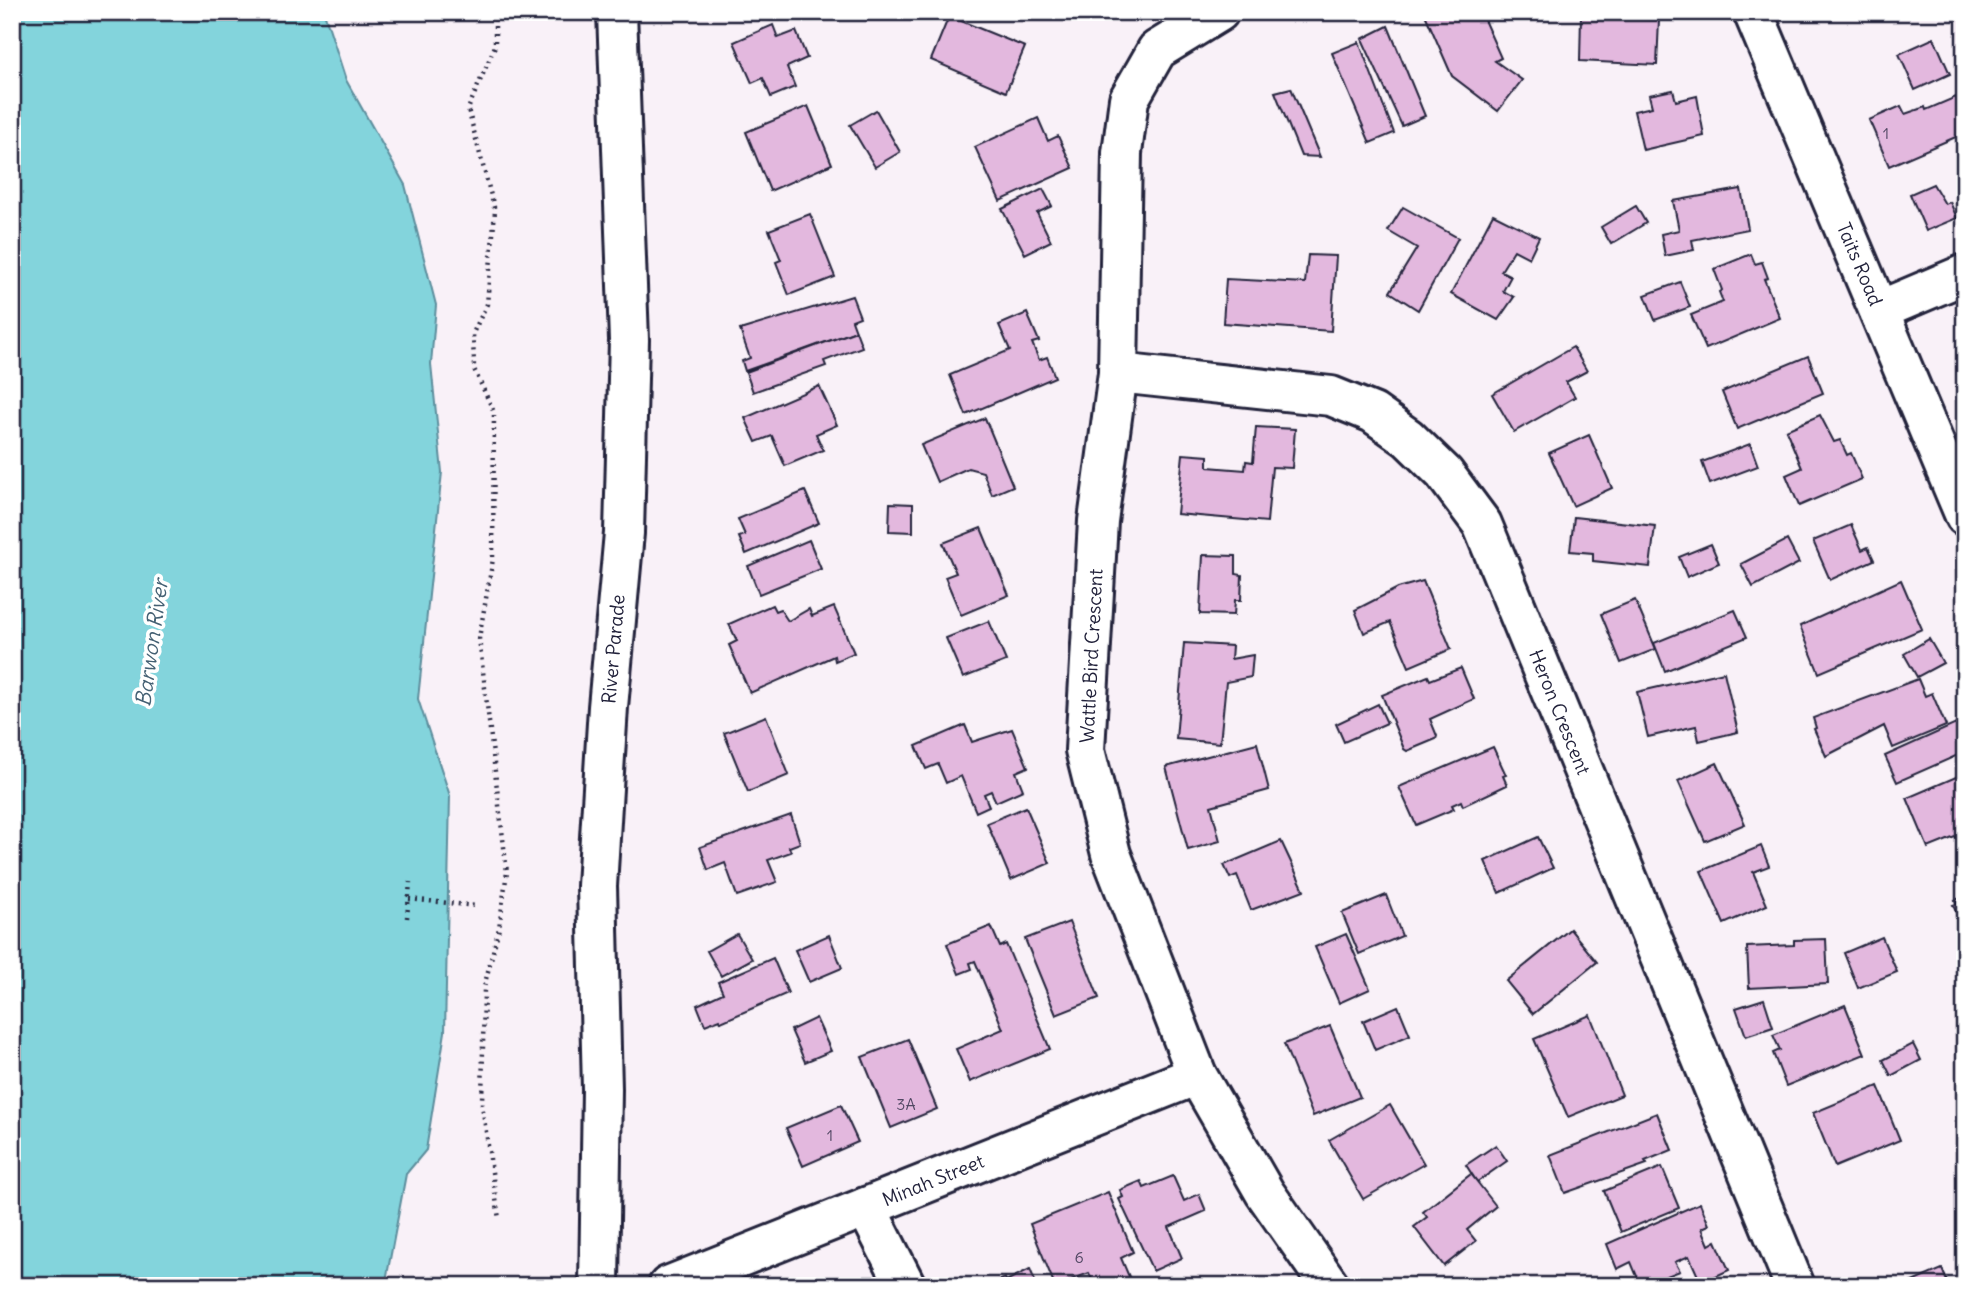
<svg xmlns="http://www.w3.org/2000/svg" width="1977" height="1298" font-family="Delius,sans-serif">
<rect width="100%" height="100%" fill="#f9f1f8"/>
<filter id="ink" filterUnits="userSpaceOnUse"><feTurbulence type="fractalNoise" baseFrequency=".0143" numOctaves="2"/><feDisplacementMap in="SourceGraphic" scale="14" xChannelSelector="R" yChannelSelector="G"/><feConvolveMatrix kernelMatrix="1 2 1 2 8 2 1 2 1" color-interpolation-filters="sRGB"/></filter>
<g filter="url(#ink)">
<!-- water -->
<polygon fill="#83d4dc" stroke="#5c8d9c" stroke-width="2" points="12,12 324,12 346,80 405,185 436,305 431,364 442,472 418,699 450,796 445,1032 426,1150 406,1174 385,1286 12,1286"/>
<!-- building -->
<g fill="#e3b8de" stroke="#22223b" stroke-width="2">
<polygon points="1424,12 1481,13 1501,58 1495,61 1522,80 1498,111 1452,76"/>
<polygon points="949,16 1025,47 1006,92 931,60"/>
<polygon points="1581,16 1659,20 1657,65 1580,61"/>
<polygon points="773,25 778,38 796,31 807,58 787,67 795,87 771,97 763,78 752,83 734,42"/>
<polygon points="1388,26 1425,116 1402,126 1362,39"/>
<polygon points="1934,38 1950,74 1915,90 1899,54"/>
<polygon points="1359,42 1394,133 1370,143 1332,53"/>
<polygon points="1291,88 1320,157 1301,156 1275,92"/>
<polygon points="1673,90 1676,101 1697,96 1704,136 1643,150 1634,111 1652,107 1649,95"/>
<polygon points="1956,97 1965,116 1965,133 1889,166 1869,120 1901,106 1905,114 1925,107 1926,110"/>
<polygon points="808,106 832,164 770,191 746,132"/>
<polygon points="876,110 900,152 875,167 850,125"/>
<polygon points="1038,118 1048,141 1058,136 1073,168 1000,201 975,147"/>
<polygon points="1933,184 1945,204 1950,202 1957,218 1926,231 1910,194"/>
<polygon points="1043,189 1052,206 1037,213 1051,241 1025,254 1002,209"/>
<polygon points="1741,189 1748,229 1692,240 1694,250 1665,256 1661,234 1679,230 1673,201"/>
<polygon points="1636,206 1646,223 1611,244 1601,227"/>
<polygon points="1403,207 1458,238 1418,310 1390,292 1417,248 1388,231"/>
<polygon points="810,214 835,277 789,295 776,262 781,260 769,230"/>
<polygon points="1493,214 1539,237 1529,258 1514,250 1501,271 1511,276 1503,291 1514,297 1498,320 1451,294"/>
<polygon points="1751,254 1755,264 1762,262 1768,278 1764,279 1780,318 1706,349 1691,315 1723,302 1719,292 1722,290 1714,269"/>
<polygon points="1308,255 1336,256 1331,331 1223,323 1226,279 1305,283"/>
<polygon points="1680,282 1690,307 1655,320 1645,295"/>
<polygon points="852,296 860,317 852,320 856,331 745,371 742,361 750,358 740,330"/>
<polygon points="1027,313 1039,341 1032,343 1039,360 1047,357 1055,377 966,415 950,375 1010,350 999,325"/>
<polygon points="856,331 862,347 824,361 826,366 753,392 746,372"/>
<polygon points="1573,347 1587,371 1566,382 1575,397 1514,432 1492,394"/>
<polygon points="1808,356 1823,393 1737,429 1722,392"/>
<polygon points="819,386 837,425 816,434 823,450 785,466 772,436 756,442 745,418"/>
<polygon points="1820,415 1834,442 1840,440 1847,455 1851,453 1862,479 1799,506 1786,475 1802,468 1786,430"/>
<polygon points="985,418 1013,486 992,495 983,472 968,468 937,482 921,445"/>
<polygon points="1256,427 1295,429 1292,468 1272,467 1267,522 1177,514 1183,454 1208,456 1208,467 1245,470 1246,461 1253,462"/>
<polygon points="1589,435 1612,488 1573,506 1549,453"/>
<polygon points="1750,444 1758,466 1710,484 1702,462"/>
<polygon points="805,491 819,523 746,554 739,537 745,535 738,519"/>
<polygon points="890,503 913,504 913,532 889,531"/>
<polygon points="1574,517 1655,526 1650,567 1593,561 1593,553 1570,551"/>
<polygon points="1851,525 1862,550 1868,547 1874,560 1830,580 1813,541"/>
<polygon points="981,528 1009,595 961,615 945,577 956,573 943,543"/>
<polygon points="809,540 821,569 759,594 748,566"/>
<polygon points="1787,540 1799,563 1753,587 1741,564"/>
<polygon points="1711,544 1719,563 1687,577 1679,557"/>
<polygon points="1203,555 1236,556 1236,574 1242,575 1241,600 1235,600 1234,615 1200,614"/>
<polygon points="1901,580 1922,629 1819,673 1800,626"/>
<polygon points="1423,581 1451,649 1409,667 1390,622 1364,633 1355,610 1398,588"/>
<polygon points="1635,600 1656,649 1621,663 1601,614"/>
<polygon points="772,605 775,611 780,609 788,621 809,609 812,616 834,607 854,653 835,661 834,656 750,693 729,645 737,641 729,624"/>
<polygon points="1735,610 1747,637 1665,671 1654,643"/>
<polygon points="989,621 1006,661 963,678 946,638"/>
<polygon points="1929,639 1943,663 1917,677 1904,654"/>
<polygon points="1184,643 1232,646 1231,659 1253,655 1251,677 1226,682 1220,743 1176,739"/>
<polygon points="1461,668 1474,699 1430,719 1437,736 1436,739 1407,751 1404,749 1382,695 1428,676 1430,680"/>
<polygon points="1724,672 1738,732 1699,741 1696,726 1648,737 1637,692"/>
<polygon points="1918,679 1925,696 1932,693 1946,726 1893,748 1884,726 1826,756 1814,729 1816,728 1813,718"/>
<polygon points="1378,704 1387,723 1344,742 1336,724"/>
<polygon points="766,716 789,775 748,792 724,733"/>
<polygon points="1956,724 1965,752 1897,782 1885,756"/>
<polygon points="965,725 972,742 1012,729 1028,767 1016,772 1023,790 996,802 991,791 984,794 989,806 976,812 961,776 946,783 938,764 926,769 916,746"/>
<polygon points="1257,743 1269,790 1211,806 1220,841 1188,850 1166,767"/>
<polygon points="1493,747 1506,775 1503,776 1507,785 1463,806 1461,801 1452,805 1454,809 1416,825 1399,787"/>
<polygon points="1717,763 1745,824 1705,841 1678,781"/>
<polygon points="1963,774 1965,833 1928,848 1907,798"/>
<polygon points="1026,807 1050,863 1011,880 987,823"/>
<polygon points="791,815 800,843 789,847 791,852 768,860 777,882 737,896 725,863 708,870 700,847"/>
<polygon points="1538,837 1553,868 1499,893 1485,861"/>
<polygon points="1281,841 1304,890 1251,910 1237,875 1230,878 1224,865"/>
<polygon points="1761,846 1769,866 1753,872 1767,905 1724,924 1701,871"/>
<polygon points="1386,895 1402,936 1359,954 1342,913"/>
<polygon points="1965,896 1965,933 1953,905 1957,904 1955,900"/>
<polygon points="1069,922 1099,998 1056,1015 1025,939"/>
<polygon points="991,926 1000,947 1006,944 1050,1049 970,1082 956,1049 1003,1029 975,961 970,963 972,969 959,974 947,944"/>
<polygon points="1570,929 1597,962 1533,1014 1506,981"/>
<polygon points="737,934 752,959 721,976 707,951"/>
<polygon points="1346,934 1370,989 1339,1003 1315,947"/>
<polygon points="829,935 842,968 809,982 795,950"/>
<polygon points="1882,937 1897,972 1858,988 1844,953"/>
<polygon points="1826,939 1828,984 1749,988 1747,947 1794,945 1794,940"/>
<polygon points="773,958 788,993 721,1022 720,1019 705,1025 697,1005 723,993 718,982"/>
<polygon points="1764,999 1773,1027 1746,1036 1736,1008"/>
<polygon points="1845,1005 1865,1054 1786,1086 1773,1053 1780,1050 1773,1035"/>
<polygon points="1398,1006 1410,1035 1375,1050 1363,1021"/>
<polygon points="1590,1015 1622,1095 1568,1117 1534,1039"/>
<polygon points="816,1018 831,1051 805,1062 791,1030"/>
<polygon points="1330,1026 1360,1097 1313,1116 1284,1044"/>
<polygon points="908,1039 937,1109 891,1128 862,1057"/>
<polygon points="1913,1044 1921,1060 1891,1076 1883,1060"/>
<polygon points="1878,1086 1900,1140 1835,1167 1813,1113"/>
<polygon points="841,1105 858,1142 803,1166 786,1128"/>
<polygon points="1390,1105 1424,1164 1363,1199 1329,1140"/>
<polygon points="1657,1113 1672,1150 1645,1161 1647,1164 1565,1193 1550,1155"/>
<polygon points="1496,1145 1507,1161 1477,1182 1466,1165"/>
<polygon points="1662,1167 1679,1208 1621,1232 1604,1191"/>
<polygon points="1471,1174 1496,1206 1467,1230 1476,1241 1444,1266 1414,1227 1427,1217 1423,1212"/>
<polygon points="1173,1176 1184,1201 1199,1194 1206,1211 1169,1227 1182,1258 1153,1271 1119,1199 1123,1197 1120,1190 1141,1181 1144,1188"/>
<polygon points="1108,1192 1133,1252 1121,1258 1133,1286 1095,1286 1089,1273 1055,1286 1030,1224"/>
<polygon points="1700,1203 1709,1225 1702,1228 1709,1245 1716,1241 1729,1270 1701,1283 1689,1256 1675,1262 1680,1271 1641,1286 1631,1262 1617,1269 1607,1244"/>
<polygon points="1030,1269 1037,1286 987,1286 1005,1278 1006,1281"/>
<polygon points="1942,1269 1949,1286 1903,1286"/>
</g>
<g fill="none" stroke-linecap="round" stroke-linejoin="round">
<defs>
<g id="minor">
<polyline points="1219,12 1157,50 1129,99 1122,153 1118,373 1098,521 1085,750 1111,854 1197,1075 1265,1193 1330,1286"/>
<polyline points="1753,12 1965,516"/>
<polyline points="1880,310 1965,274"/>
<polyline points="1118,373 1331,396 1373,413 1408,438 1444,473 1482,524 1795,1286"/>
<polyline points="866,1207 906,1286"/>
<polyline points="599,1286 602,1089 597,886 608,707 624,533 629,340 617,12"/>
<polyline points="668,1286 1197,1075"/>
</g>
</defs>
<!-- minor casing -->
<use href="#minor" stroke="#22223b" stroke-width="44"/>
<!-- path -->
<g stroke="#22223b" stroke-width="4.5" stroke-dasharray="2 5" stroke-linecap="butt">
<polyline points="495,12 495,46 468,109 495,211 487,304 473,333 474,369 494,412 493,559 479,638 507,872 499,928 484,987 482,1105 499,1219"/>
<polyline points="409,899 477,906"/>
<polyline points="407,918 410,882"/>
</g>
<!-- minor -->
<use href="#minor" stroke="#fff" stroke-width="38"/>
</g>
</g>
<g text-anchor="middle" stroke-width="7" stroke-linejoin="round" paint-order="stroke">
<!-- number labels -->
<g font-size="16" fill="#524864">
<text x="1886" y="139">1</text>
<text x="906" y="1110">3A</text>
<text x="830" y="1141">1</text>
<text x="1079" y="1263">6</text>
</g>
<!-- street labels -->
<g font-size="19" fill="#22223b" stroke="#fff">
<text transform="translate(1860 264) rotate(67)" y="7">Taits Road</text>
<text transform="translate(613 649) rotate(-85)" y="7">River Parade</text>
<text transform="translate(1091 656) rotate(-87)" y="7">Wattle Bird Crescent</text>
<text transform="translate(1560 712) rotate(68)" y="7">Heron Crescent</text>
<text transform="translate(933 1180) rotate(-22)" y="7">Minah Street</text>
</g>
<!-- water labels -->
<g font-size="21" font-style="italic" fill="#446073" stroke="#fff">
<text transform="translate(152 643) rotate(-82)" y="7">Barwon River</text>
</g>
</g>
<!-- margin -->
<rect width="1977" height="1298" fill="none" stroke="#fff" stroke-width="42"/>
<rect x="21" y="21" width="1935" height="1256" fill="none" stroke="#22223b" stroke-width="2.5" filter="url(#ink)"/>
</svg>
